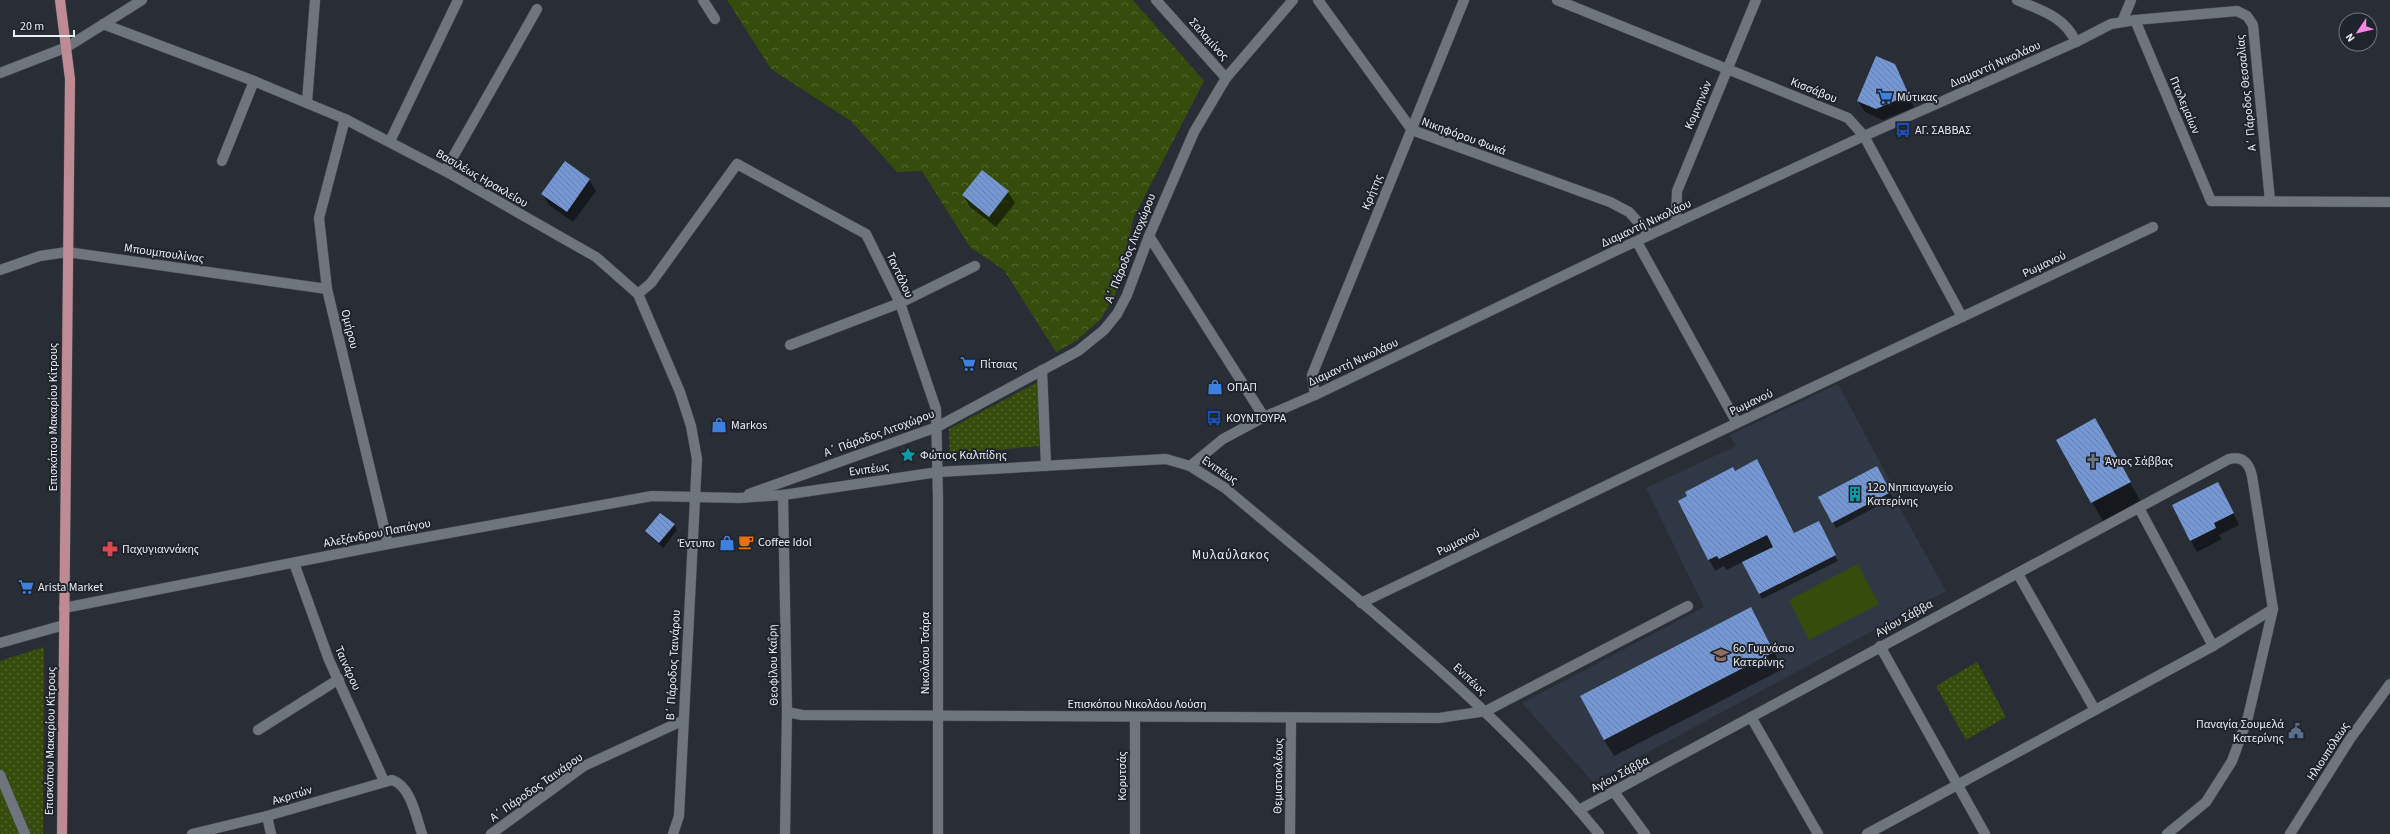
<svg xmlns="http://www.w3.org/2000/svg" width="2390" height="834" font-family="'Source Sans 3',sans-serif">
<defs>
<pattern id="forest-crowns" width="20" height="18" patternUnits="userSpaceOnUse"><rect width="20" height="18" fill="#364c0c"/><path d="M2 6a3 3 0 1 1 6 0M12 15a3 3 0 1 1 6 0" fill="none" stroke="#536630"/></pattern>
<pattern id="park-dots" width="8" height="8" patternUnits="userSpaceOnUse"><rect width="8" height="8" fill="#364c0c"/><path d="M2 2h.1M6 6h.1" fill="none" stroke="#536630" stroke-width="1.8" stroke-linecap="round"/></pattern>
<pattern id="building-back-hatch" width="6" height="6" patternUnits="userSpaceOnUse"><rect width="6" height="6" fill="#7597d4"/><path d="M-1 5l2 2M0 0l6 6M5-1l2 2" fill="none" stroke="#677faa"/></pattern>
</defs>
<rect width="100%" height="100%" fill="#292d35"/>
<!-- built -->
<polygon fill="#313845" points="1838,384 1897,494 1893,496 1946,591 1593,782 1522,703 1704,607 1646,488 1736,446 1730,435"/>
<!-- grass -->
<polygon fill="#364c0c" points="1858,564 1879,604 1809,640 1789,600"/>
<!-- forest -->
<polygon fill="url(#forest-crowns)" points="727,0 1133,0 1204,81 1134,217 1115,295 1101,319 1076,341 1056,352 1004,270 970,247 922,171 897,172 851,121 771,69"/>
<!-- park -->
<g fill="url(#park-dots)">
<polygon points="1038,382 1039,446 950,454 949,429"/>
<polygon points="44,647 43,834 0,834 0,661"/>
<polygon points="1977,662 2006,717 1966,740 1936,686"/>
</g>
<!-- shadow -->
<g fill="#0007">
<polygon points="1898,74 1914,107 1883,120 1865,112 1858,101"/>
<polygon points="589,180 596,191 573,222 549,205 543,194"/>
<polygon points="1008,192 1015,203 996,227 970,207 963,195"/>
<polygon points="2057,440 2107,441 2142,504 2105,525"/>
<polygon points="1757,460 1795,534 1821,528 1838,561 1762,599 1743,562 1726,570 1724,566 1715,571 1709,560 1734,472"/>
<polygon points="1880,472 1893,498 1836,528 1819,497"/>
<polygon points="2224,495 2239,525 2219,535 2222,539 2197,552 2191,541"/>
<polygon points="674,525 677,530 663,548 646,532"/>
<polygon points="1751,608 1783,669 1614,756 1604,740"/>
</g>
<!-- building -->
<g fill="url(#building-back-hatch)">
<polygon points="1876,56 1895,64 1909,95 1876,109 1857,101"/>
<polygon points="565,161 590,179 567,212 541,194"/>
<polygon points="982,170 1009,191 989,217 962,195"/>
<polygon points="2095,418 2131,482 2091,503 2056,440"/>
<polygon points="1757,459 1794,533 1819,521 1836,555 1759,594 1742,562 1773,547 1767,535 1719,559 1717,556 1708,560 1678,501 1687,496 1685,492 1733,467 1735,471"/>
<polygon points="1877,466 1891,492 1832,523 1818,497"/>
<polygon points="2218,482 2234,513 2214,523 2216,528 2190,541 2172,505"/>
<polygon points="660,513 675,524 659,543 645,531"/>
<polygon points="1751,607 1774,652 1604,740 1580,696"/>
</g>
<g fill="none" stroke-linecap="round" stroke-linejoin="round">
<defs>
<g id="minor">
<polyline points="703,0 715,19"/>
<polyline points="1156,0 1226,78"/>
<polyline points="1318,0 1412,130 1610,202 1629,212 1650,235"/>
<polyline points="1557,0 1848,118 1864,136 1962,317"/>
<path d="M2017,0C2042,11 2064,16 2076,42"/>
<polyline points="2135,20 2211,201 2390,202"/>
<polyline points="2122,22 2131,0"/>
<polyline points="103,24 254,81 345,119 445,171 596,257 638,294 680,392 691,426 697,459 679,816 673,834"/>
<polyline points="0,73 67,47 142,0"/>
<polyline points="307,102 315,0"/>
<polyline points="345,119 319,218 327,289 388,544"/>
<polyline points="390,141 458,0"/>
<polyline points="222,161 254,81"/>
<polyline points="445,171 537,9"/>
<polyline points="1676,223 1677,191 1756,0"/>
<polyline points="1149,236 1264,417"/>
<polyline points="1637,242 1737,423"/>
<polyline points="0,270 40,256 67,252 327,289"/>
<polyline points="638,294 651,283 737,164 866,234 900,303 936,409 938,498 938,834"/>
<polyline points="790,345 900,303 975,266"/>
<polyline points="1042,370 1046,466"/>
<polyline points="1315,395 1312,375 1464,0"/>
<polyline points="1190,466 1223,439 1264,417 1315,395 1615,251 1864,136 2076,42 2111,24 2135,20 2237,11 2247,16 2253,25 2270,201"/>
<polyline points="749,494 937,427 1078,351 1104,330 1117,314 1127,295 1149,236 1194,132 1226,78 1293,0"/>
<polyline points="783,495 787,712 785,834"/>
<polyline points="2139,508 2213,646"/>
<polyline points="294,563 329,660 384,781"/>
<polyline points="2018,574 2095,710"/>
<polyline points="1361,603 1737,423 2153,227"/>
<path d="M64,608L388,544L652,496L739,498L783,495L938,472L1166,459L1190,466L1225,488C1355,598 1491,702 1599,834"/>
<polyline points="0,643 64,625"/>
<polyline points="1880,646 1985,834"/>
<polyline points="787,712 802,715 1439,718 1486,711 1688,606"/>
<polyline points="1751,717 1818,834"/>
<polyline points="258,730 339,679"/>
<polyline points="0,775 25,834"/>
<polyline points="1614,792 1645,834"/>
<path d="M1579,810L2229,459C2243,456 2249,463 2252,476L2273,609L2248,717L2232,761L2206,802L2167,834"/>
<polyline points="267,816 271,834"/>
<path d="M192,834L267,816L392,780C411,786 416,817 422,834"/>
<polyline points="491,834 584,766 682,721"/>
<polyline points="1135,834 1135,717"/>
<polyline points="1290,834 1291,718"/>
<polyline points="1867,834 2213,646 2273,609"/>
<polyline points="2290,834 2350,739 2390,684"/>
</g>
<polyline id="major" points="60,0 70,79 62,834"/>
</defs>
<!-- minor casing -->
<use href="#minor" stroke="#46494f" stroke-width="11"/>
<!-- major casing -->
<use href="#major" stroke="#46494f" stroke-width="11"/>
<!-- minor -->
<use href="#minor" stroke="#6f757d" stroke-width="10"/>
<!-- major -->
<use href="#major" stroke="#be8a94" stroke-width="10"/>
</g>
<!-- icons -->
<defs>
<symbol id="supermarket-bare" viewBox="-9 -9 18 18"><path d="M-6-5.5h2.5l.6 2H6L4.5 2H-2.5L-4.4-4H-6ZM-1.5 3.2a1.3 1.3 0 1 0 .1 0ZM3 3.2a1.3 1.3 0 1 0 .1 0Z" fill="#3f7fe0" stroke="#1f232b" stroke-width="2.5" paint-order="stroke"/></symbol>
<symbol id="bus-bare" viewBox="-9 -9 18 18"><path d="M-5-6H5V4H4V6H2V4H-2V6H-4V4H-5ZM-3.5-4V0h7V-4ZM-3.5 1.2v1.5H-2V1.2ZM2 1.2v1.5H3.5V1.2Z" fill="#1a4fb4" stroke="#1f232b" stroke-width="2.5" paint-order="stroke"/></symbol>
<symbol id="shop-bare" viewBox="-9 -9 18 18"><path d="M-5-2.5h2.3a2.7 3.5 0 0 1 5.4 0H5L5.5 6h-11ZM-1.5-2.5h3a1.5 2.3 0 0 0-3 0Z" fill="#3f7fe0" stroke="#1f232b" stroke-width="2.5" paint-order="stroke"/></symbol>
<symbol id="sight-bare" viewBox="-9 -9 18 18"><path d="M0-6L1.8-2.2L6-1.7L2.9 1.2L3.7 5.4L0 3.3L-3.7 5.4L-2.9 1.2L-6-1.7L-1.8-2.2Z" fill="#0f9aa8" stroke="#1f232b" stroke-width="2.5" paint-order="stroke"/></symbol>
<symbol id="church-bare" viewBox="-9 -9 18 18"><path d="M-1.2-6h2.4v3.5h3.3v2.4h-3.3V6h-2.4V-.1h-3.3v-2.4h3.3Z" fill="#6b7280" stroke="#1f232b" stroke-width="2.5" paint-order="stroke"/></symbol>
<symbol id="building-bare" viewBox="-9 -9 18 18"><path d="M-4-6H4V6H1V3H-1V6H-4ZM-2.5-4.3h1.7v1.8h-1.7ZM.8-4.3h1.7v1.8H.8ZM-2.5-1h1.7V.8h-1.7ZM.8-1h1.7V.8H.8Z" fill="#0f9aa8" stroke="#1f232b" stroke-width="2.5" paint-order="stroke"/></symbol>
<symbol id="cafe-bare" viewBox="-9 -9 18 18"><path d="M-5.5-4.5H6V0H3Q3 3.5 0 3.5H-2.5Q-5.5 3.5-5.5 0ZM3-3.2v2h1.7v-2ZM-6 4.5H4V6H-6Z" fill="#e8710a" stroke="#1f232b" stroke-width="2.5" paint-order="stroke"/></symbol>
<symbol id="pharmacy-bare" viewBox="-9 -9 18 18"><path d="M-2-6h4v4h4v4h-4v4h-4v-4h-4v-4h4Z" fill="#e0444e" stroke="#1f232b" stroke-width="2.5" paint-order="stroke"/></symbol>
<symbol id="school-bare" viewBox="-9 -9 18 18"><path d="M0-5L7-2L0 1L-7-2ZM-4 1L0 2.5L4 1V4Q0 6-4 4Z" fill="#8d6e63" stroke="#1f232b" stroke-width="2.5" paint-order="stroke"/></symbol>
<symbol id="civic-bare" viewBox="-9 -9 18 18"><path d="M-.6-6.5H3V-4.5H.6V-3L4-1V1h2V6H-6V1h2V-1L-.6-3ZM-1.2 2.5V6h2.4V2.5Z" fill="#5c6f8a" stroke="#1f232b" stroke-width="2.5" paint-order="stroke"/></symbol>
</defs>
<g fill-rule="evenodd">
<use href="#supermarket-bare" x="1874" y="86" width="22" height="22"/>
<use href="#bus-bare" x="1892" y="119" width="22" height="22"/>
<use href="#supermarket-bare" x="957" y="353" width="22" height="22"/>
<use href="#shop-bare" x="1204" y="376" width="22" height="22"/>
<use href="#bus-bare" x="1203" y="407" width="22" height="22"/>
<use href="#shop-bare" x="708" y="414" width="22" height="22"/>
<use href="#sight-bare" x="897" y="444" width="22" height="22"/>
<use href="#church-bare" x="2082" y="450" width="22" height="22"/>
<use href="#building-bare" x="1844" y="483" width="22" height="22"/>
<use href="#cafe-bare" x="735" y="531" width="22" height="22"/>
<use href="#shop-bare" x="716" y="532" width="22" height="22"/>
<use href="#pharmacy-bare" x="99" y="538" width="22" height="22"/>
<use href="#supermarket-bare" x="15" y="576" width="22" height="22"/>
<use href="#school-bare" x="1710" y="644" width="22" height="22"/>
<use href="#civic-bare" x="2285" y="720" width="22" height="22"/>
</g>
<g text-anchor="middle" stroke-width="4" stroke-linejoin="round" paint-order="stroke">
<!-- street labels -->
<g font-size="12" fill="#eaedf2" stroke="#1f232b">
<text transform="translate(1209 39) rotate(48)" y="4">Σαλαμίνος</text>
<text transform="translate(1995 64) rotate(-24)" y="4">Διαμαντή Νικολάου</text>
<text transform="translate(1814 90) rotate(22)" y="4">Κισσάβου</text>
<text transform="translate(2246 93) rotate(-96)" y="4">Α΄ Πάροδος Θεσσαλίας</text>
<text transform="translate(1698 105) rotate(-67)" y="4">Κομνηνών</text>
<text transform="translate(2185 105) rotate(67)" y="4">Πτολεμαίων</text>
<text transform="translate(1464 136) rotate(20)" y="4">Νικηφόρου Φωκά</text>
<text transform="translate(482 178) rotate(30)" y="4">Βασιλέως Ηρακλείου</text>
<text transform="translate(1372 192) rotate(-68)" y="4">Κρήτης</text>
<text transform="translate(1646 223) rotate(-25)" y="4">Διαμαντή Νικολάου</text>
<text transform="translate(1130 248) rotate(-68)" y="4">Α΄ Πάροδος Λιτοχώρου</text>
<text transform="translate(164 253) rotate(8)" y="4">Μπουμπουλίνας</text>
<text transform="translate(2044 264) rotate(-25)" y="4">Ρωμανού</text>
<text transform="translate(900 275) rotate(65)" y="4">Ταντάλου</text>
<text transform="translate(350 329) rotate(76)" y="4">Ομήρου</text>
<text transform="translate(1353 362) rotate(-25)" y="4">Διαμαντή Νικολάου</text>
<text transform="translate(1751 402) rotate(-25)" y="4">Ρωμανού</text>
<text transform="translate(53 417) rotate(-90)" y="4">Επισκόπου Μακαρίου Κίτρους</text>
<text transform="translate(879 433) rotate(-20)" y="4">Α΄ Πάροδος Λιτοχώρου</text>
<text transform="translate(869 469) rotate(-8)" y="4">Ενιπέως</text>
<text transform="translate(1220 470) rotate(34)" y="4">Ενιπέως</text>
<text transform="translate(377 533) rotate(-11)" y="4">Αλεξάνδρου Παπάγου</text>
<text transform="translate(1458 542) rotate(-26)" y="4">Ρωμανού</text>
<text transform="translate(1904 618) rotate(-29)" y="4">Αγίου Σάββα</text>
<text transform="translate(925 653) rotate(-90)" y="4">Νικολάου Τσάρα</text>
<text transform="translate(673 665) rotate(-87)" y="4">Β΄ Πάροδος Ταινάρου</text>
<text transform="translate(773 665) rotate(-91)" y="4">Θεοφίλου Καΐρη</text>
<text transform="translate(348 668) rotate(66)" y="4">Ταινάρου</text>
<text transform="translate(1470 679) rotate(43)" y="4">Ενιπέως</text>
<text x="1137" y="708">Επισκόπου Νικολάου Λούση</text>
<text transform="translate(50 741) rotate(-89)" y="4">Επισκόπου Μακαρίου Κίτρους</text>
<text transform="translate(2328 751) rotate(-57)" y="4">Ηλιουπόλεως</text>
<text transform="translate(1620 774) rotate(-28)" y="4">Αγίου Σάββα</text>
<text transform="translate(1122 776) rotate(-90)" y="4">Κορυτσάς</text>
<text transform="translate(1278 776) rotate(-89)" y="4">Θεμιστοκλέους</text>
<text transform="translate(536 787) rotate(-35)" y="4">Α΄ Πάροδος Ταινάρου</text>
<text transform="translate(292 795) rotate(-17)" y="4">Ακριτών</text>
</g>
<!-- poi labels -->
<g font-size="12" fill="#eaedf2" stroke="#1f232b" text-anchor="start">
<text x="1897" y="101">Μύτικας</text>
<text x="1915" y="134">ΑΓ. ΣΑΒΒΑΣ</text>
<text x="980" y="368">Πίτσιας</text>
<text x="1227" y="391">ΟΠΑΠ</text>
<text x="1226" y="422">ΚΟΥΝΤΟΥΡΑ</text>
<text x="731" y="429">Markos</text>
<text x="920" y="459">Φώτιος Καλπίδης</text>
<text x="2105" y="465">Άγιος Σάββας</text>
<text x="1867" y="491">12ο Νηπιαγωγείο<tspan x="1867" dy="14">Κατερίνης</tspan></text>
<text x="758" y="546">Coffee Idol</text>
<text x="715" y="547" text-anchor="end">Έντυπο</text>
<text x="122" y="553">Παχυγιαννάκης</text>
<text x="38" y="591">Arista Market</text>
<text x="1733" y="652">6ο Γυμνάσιο<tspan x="1733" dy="14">Κατερίνης</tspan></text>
<text x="2284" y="728" text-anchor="end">Παναγία Σουμελά<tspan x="2284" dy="14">Κατερίνης</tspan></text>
</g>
<!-- neighbourhood labels -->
<g font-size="13" letter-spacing="1" fill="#eaedf2" stroke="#1f232b">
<text x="1231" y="559">Μυλαύλακος</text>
</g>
</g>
<!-- north arrow -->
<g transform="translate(2358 32) rotate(235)"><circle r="19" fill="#1f232b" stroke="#70747b"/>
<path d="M0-3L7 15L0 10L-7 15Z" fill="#fb86e5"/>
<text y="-6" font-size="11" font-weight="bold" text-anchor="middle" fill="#eaedf2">N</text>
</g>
<!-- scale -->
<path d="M14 30v6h60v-6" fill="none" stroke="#eaedf2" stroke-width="2"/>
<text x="20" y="30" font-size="12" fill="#eaedf2" stroke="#1f232b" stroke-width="3" paint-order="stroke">20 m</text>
</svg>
